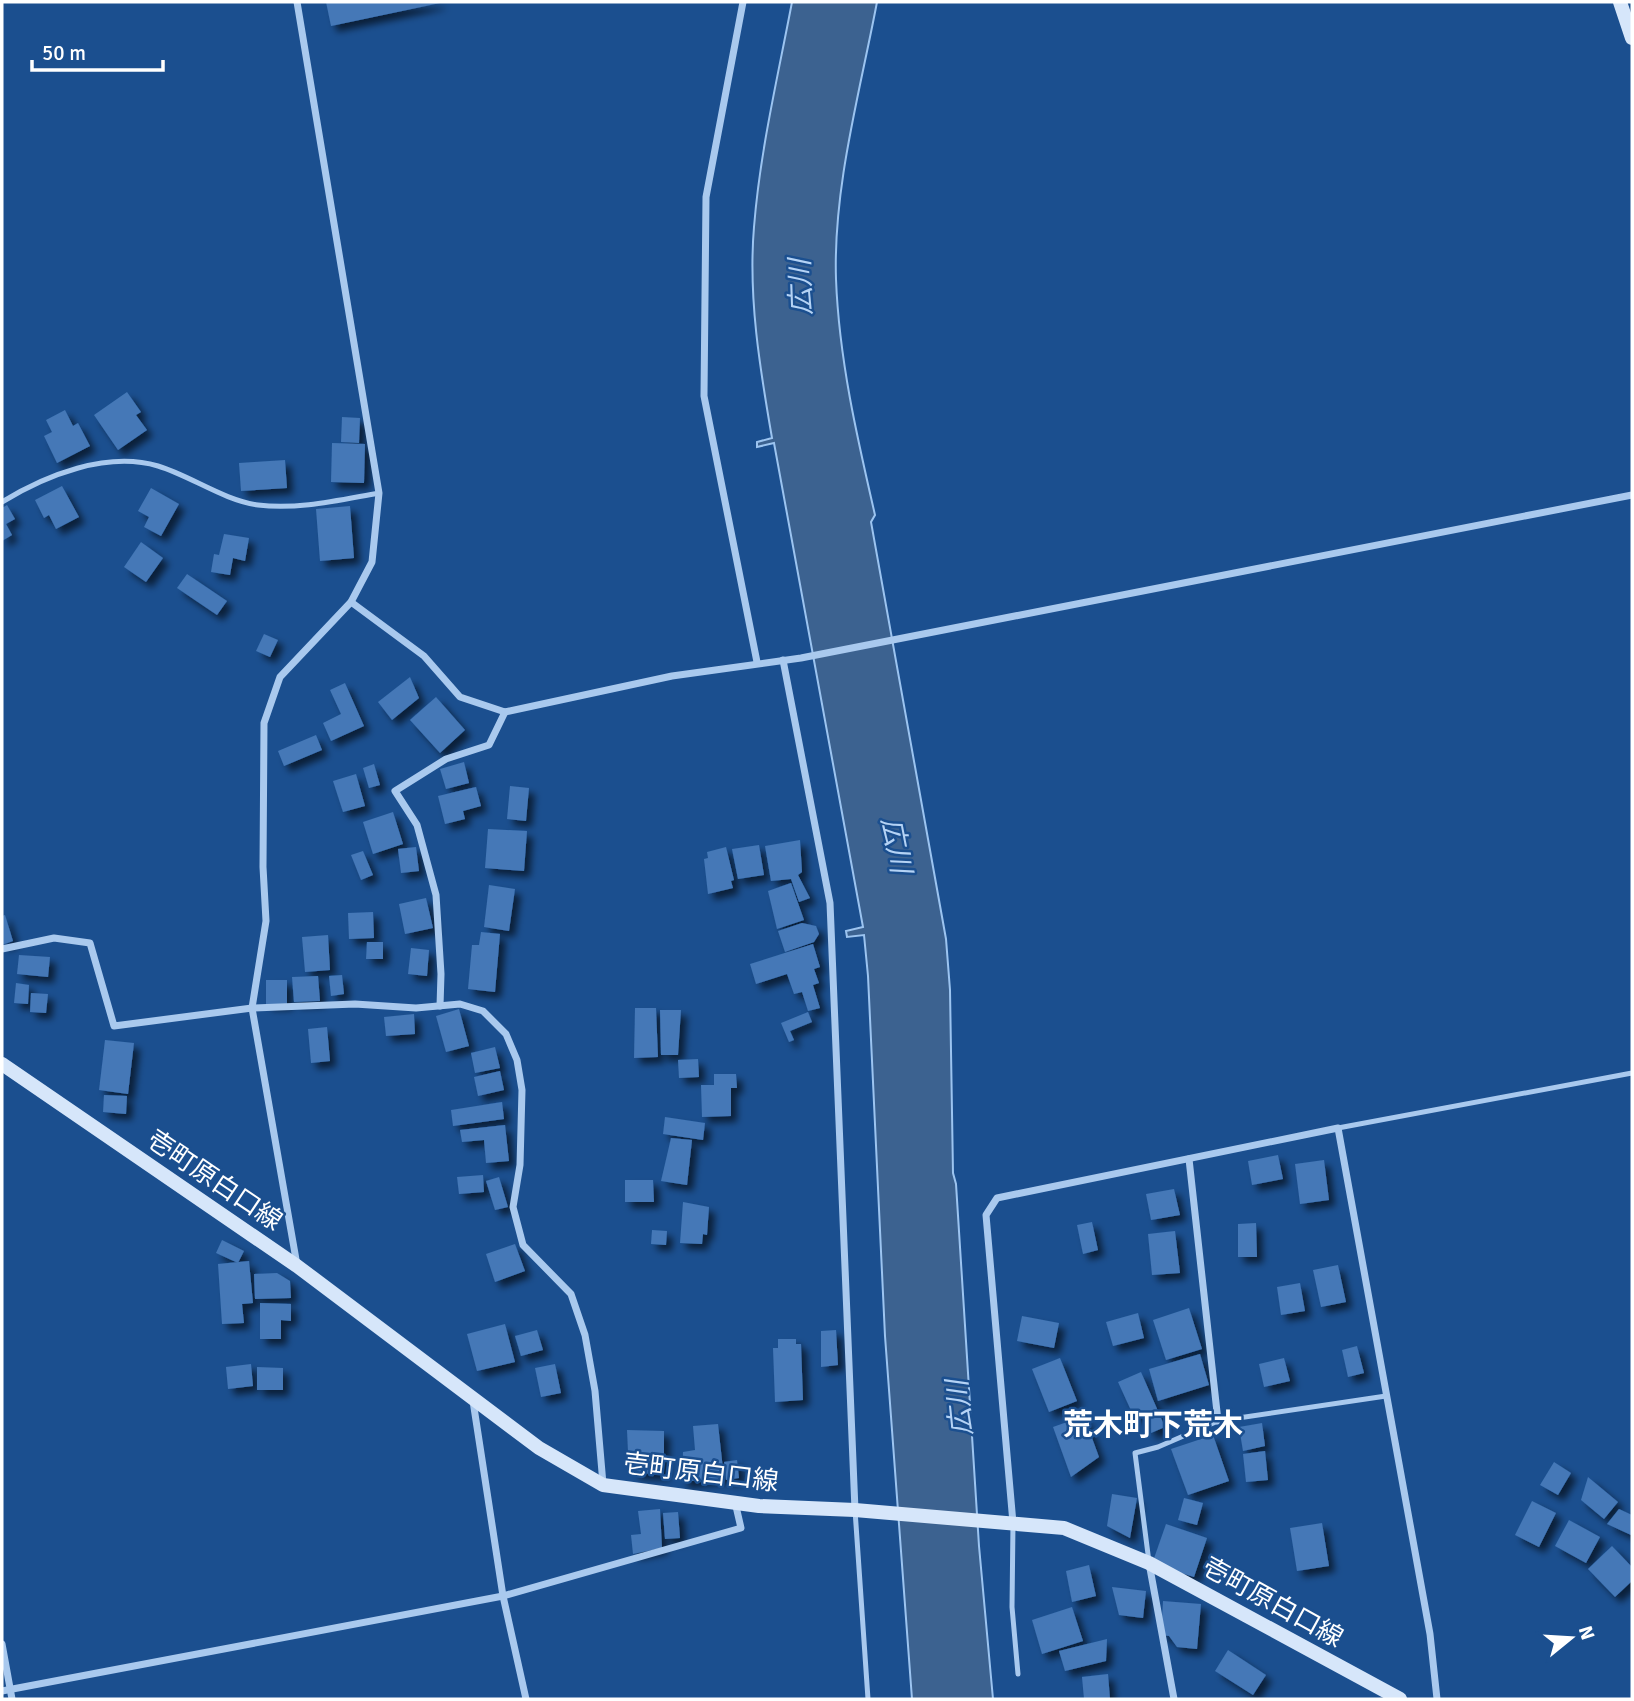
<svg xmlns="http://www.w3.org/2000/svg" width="1634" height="1701" font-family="Signika,'Noto Sans JP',sans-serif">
<defs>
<filter id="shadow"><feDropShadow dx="6" dy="6" stdDeviation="3.5" flood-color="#0009"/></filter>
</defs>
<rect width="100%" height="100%" fill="#1b4f8f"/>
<!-- water -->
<path fill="#3c6290" stroke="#9cc4f0" stroke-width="2" d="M792,2H877C860,92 833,187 836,279C839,359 857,437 875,515L871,522L946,939L950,990L953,1173L956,1184L979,1546L993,1699H912L885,1336L868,976L864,935L847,937L846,931L863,927L774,443L757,447V442L772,438C760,369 748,297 754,227C760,151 778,76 792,2Z"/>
<!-- building -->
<g fill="#4478b7" filter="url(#shadow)">
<polygon points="326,2 440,2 440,3 331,26"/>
<polygon points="127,392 141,412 136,415 147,430 118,450 94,415"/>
<polygon points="65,410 73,426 78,423 90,446 57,463 44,436 52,432 46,420"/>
<polygon points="342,417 360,418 359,443 341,442"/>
<polygon points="332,443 365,444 364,483 331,482"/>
<polygon points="285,460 287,488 241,491 239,463"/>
<polygon points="62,486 79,517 56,529 49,515 44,518 35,500"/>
<polygon points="151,488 179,504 161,536 144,527 149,517 138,511"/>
<polygon points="7,505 15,519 6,524 12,535 2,541 2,508"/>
<polygon points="350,506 354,558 320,561 316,509"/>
<polygon points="224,534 249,538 245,561 233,558 230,575 211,572 214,554 219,555"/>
<polygon points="141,542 163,558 146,582 124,567"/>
<polygon points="187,574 227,601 217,615 177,588"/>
<polygon points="264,634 278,640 270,657 256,651"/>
<polygon points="410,677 419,698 392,720 378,702"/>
<polygon points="345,683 364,726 331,741 323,723 341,714 330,690"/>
<polygon points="436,697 465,730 440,753 410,720"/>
<polygon points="316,735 322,750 284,766 278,751"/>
<polygon points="464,762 469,783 446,789 440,769"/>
<polygon points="374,764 380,785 369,788 363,768"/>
<polygon points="356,774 365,806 343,812 333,781"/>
<polygon points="510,786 529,788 526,821 507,819"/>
<polygon points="476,787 481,806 463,811 465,819 445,824 438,796"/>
<polygon points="393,812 403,844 373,854 363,822"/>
<polygon points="488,829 527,831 524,871 485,868"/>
<polygon points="800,840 802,872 798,875 810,898 799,902 791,879 771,881 765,846"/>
<polygon points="759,845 764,875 738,879 732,849"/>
<polygon points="416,847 419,871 401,873 398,849"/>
<polygon points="726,847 734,880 731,881 733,888 708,894 704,859 708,858 707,852"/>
<polygon points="363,851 373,875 361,880 351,855"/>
<polygon points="791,883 804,920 777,929 768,891"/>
<polygon points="489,885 515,889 509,931 484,927"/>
<polygon points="426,898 433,928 405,934 399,904"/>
<polygon points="373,912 374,938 349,939 348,913"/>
<polygon points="5,915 13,941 2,945 2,916"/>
<polygon points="802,923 816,926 819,934 814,942 785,952 778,931"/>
<polygon points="481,932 500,934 495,992 468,989 472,945 479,945"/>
<polygon points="328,935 330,970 305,972 302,937"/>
<polygon points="367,942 383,942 383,959 366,959"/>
<polygon points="813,944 820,967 814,969 819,983 813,985 820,1008 808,1011 802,992 794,994 787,974 756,984 750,964"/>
<polygon points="411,948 429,950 427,976 408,974"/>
<polygon points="19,955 50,957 48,977 17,974"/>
<polygon points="342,975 344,994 331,996 329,976"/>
<polygon points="318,976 320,1001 294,1002 292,977"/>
<rect x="266" y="980" width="21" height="24"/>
<polygon points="16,983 29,985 28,1004 14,1003"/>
<polygon points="31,993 48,994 46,1013 30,1012"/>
<polygon points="635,1008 656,1008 658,1057 634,1058"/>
<polygon points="459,1009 469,1046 446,1052 436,1016"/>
<polygon points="660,1010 681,1010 678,1055 661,1055"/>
<polygon points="808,1012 812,1022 790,1031 794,1040 789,1042 781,1023"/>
<polygon points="414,1014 415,1034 386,1036 384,1017"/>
<polygon points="327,1027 330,1061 311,1063 308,1029"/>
<polygon points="105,1040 134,1043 128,1094 99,1090"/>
<polygon points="495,1047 500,1068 475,1073 471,1053"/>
<polygon points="698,1059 699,1077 679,1078 678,1060"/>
<polygon points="500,1071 504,1090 478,1096 474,1077"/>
<polygon points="714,1074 736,1074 737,1088 731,1088 731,1116 702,1117 701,1085 714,1085"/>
<polygon points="104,1095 127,1096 126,1114 103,1112"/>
<polygon points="502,1102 504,1119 453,1126 451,1110"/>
<polygon points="665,1117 705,1123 703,1140 663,1134"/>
<polygon points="505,1125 509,1161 486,1163 484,1140 462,1142 460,1130"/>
<polygon points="671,1138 692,1140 687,1185 661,1181"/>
<polygon points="1278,1155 1283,1179 1252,1185 1248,1161"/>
<polygon points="1324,1160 1329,1200 1300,1204 1295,1164"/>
<polygon points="483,1175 484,1192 459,1194 457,1177"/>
<polygon points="499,1177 508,1207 495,1210 486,1181"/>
<polygon points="625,1180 653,1180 654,1202 625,1202"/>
<polygon points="1174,1189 1180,1215 1151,1220 1146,1194"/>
<polygon points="683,1202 709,1207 707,1235 703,1234 702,1244 680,1243"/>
<polygon points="1092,1222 1098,1250 1083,1254 1077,1225"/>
<polygon points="1256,1223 1257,1257 1238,1257 1238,1224"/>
<polygon points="652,1230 667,1231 666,1245 651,1244"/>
<polygon points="1175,1231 1180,1273 1152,1275 1148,1234"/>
<polygon points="222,1240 244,1251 238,1263 216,1253"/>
<polygon points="515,1244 525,1271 495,1282 486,1254"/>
<polygon points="249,1261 253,1303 242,1304 244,1323 222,1324 218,1264"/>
<polygon points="1338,1265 1346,1302 1321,1307 1313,1270"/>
<polygon points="277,1273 290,1281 291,1298 255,1299 254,1274"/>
<polygon points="1300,1283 1305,1311 1281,1315 1277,1287"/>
<polygon points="260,1303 291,1304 291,1321 281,1320 281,1339 260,1339"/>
<polygon points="1189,1308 1202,1349 1166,1360 1153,1320"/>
<polygon points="1138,1313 1144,1338 1113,1346 1106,1322"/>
<polygon points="1022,1316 1059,1323 1054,1348 1017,1341"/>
<polygon points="505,1324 515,1362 477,1371 467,1334"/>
<polygon points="537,1330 543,1350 521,1356 515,1336"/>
<polygon points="836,1330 838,1365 821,1367 821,1331"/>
<polygon points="778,1339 796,1339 796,1344 801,1344 803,1400 775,1402 773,1348 778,1348"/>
<polygon points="1357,1346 1364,1373 1348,1377 1342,1350"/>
<polygon points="1200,1354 1209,1385 1158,1401 1149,1369"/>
<polygon points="1060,1358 1077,1401 1049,1412 1032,1369"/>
<polygon points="1284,1358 1290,1381 1264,1387 1259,1364"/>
<polygon points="251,1364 253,1386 228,1389 226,1367"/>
<polygon points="555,1364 561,1393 541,1397 535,1368"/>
<polygon points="257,1367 283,1368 283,1390 257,1390"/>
<polygon points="1141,1372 1165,1427 1151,1433 1142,1414 1134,1417 1118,1382"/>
<polygon points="1084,1416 1099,1457 1071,1477 1053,1427"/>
<polygon points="1262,1423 1265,1446 1243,1451 1239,1427"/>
<polygon points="718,1424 724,1478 682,1482 683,1452 695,1450 693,1426"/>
<polygon points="627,1430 664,1431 664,1474 634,1473 628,1452"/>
<polygon points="1213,1435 1229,1481 1188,1495 1171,1449"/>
<polygon points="1265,1451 1268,1480 1246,1482 1243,1454"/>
<polygon points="737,1460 739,1478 726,1480 724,1462"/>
<polygon points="1554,1462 1571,1473 1558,1495 1540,1485"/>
<polygon points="1588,1477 1618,1502 1604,1519 1581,1500"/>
<polygon points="1112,1494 1137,1498 1130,1538 1107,1526"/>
<polygon points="1184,1498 1203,1503 1197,1525 1178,1520"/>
<polygon points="1532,1501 1556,1513 1539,1547 1515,1535"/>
<polygon points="660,1509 662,1548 633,1554 631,1535 641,1534 638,1511"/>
<polygon points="1619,1509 1632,1515 1631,1535 1607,1524"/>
<polygon points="678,1512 680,1538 665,1539 663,1513"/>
<polygon points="1569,1520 1600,1537 1586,1563 1555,1546"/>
<polygon points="1322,1523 1329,1566 1297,1571 1290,1528"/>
<polygon points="1166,1524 1207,1538 1194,1577 1152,1564"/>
<polygon points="1612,1546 1632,1567 1632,1581 1615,1597 1588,1569"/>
<polygon points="1089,1565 1096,1596 1072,1602 1066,1571"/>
<polygon points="1112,1587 1146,1591 1143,1618 1119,1615"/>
<polygon points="1163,1601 1201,1604 1197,1649 1177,1647 1169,1636 1161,1635"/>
<polygon points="1072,1607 1083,1641 1042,1654 1032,1620"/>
<polygon points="1107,1639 1106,1661 1065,1671 1059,1651"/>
<polygon points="1228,1650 1266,1675 1253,1695 1215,1671"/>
<polygon points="1108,1674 1110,1699 1084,1699 1082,1677"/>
</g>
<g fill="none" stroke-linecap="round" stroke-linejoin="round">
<!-- lane -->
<g stroke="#a9c9ee" stroke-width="5">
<path d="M2,502C46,475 107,451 158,466C191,476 223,500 258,505C298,510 339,500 379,493"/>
<polyline points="1338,1128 1632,1073"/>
<polyline points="855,1510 868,1699"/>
<polyline points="1013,1524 1012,1607 1018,1674"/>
<polyline points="1149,1562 1135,1453 1158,1447 1218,1421 1386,1396"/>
</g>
<!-- street -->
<g stroke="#a9c9ee" stroke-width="7">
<polyline points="297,2 379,493 372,562 351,602 280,677 264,723 263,867 266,921 252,1008 297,1265"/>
<polyline points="743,2 706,197 704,396 757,662"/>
<polyline points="351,602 424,656 460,697 505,712 672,676 801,658 1632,495"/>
<polyline points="783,660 830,903 855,1510"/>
<polyline points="2,949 54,938 90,943 114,1026 252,1008 355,1004 416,1008 460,1004 483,1011 506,1034 517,1060 522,1090 520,1165 513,1207 523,1245 571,1294 585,1335 595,1391 603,1484"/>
<polyline points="440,1006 441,974 436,895 417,825 395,791 446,759 489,745 505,712"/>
<polyline points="1189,1159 1218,1421"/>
<polyline points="473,1401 503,1596 526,1699"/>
<polyline points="1013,1523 986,1215 997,1198 1338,1128 1430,1634 1437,1699"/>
<polyline points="1149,1563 1174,1699"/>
<polyline points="2,1644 12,1699"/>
<polyline points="2,1691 503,1596 741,1528 735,1502"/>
</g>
<!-- secondary -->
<g stroke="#d6e6fa" stroke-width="14">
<polyline points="1620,2 1632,38"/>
<polyline points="2,1064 297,1266 539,1448 603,1485 759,1506 855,1510 1064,1528 1149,1563 1400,1699"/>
</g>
</g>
<g text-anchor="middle" stroke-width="5" stroke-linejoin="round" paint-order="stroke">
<!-- street labels -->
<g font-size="26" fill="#fff" stroke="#1b4f8f">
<text transform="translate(215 1180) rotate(34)" y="9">壱町原白口線</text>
<text transform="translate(701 1472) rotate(7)" y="9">壱町原白口線</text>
<text transform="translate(1273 1602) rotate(29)" y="9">壱町原白口線</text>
</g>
<!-- water labels -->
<g font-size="28" font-style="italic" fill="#b5d3f5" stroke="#1b4f8f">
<text transform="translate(800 287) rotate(-92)" y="10">広川</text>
<text transform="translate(897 845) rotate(79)" y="10">広川</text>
<text transform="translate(959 1408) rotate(-96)" y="10">広川</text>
</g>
<!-- quarter labels -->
<g font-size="30" font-weight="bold" fill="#fff" stroke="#1b4f8f">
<text x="1153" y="1435">荒木町下荒木</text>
</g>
</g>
<!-- border -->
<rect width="1634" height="1701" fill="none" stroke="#ffffff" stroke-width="7"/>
<!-- north arrow -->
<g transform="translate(1571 1638) rotate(72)" stroke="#1b4f8f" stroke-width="5" paint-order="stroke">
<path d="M0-5L12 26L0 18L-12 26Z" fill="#ffffff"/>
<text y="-10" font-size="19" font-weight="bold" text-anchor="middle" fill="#ffffff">N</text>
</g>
<!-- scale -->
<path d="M32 60v10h131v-10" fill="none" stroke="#ffffff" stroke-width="3.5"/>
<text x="42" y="60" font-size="21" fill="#ffffff" stroke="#1b4f8f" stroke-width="5" paint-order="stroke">50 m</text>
</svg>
